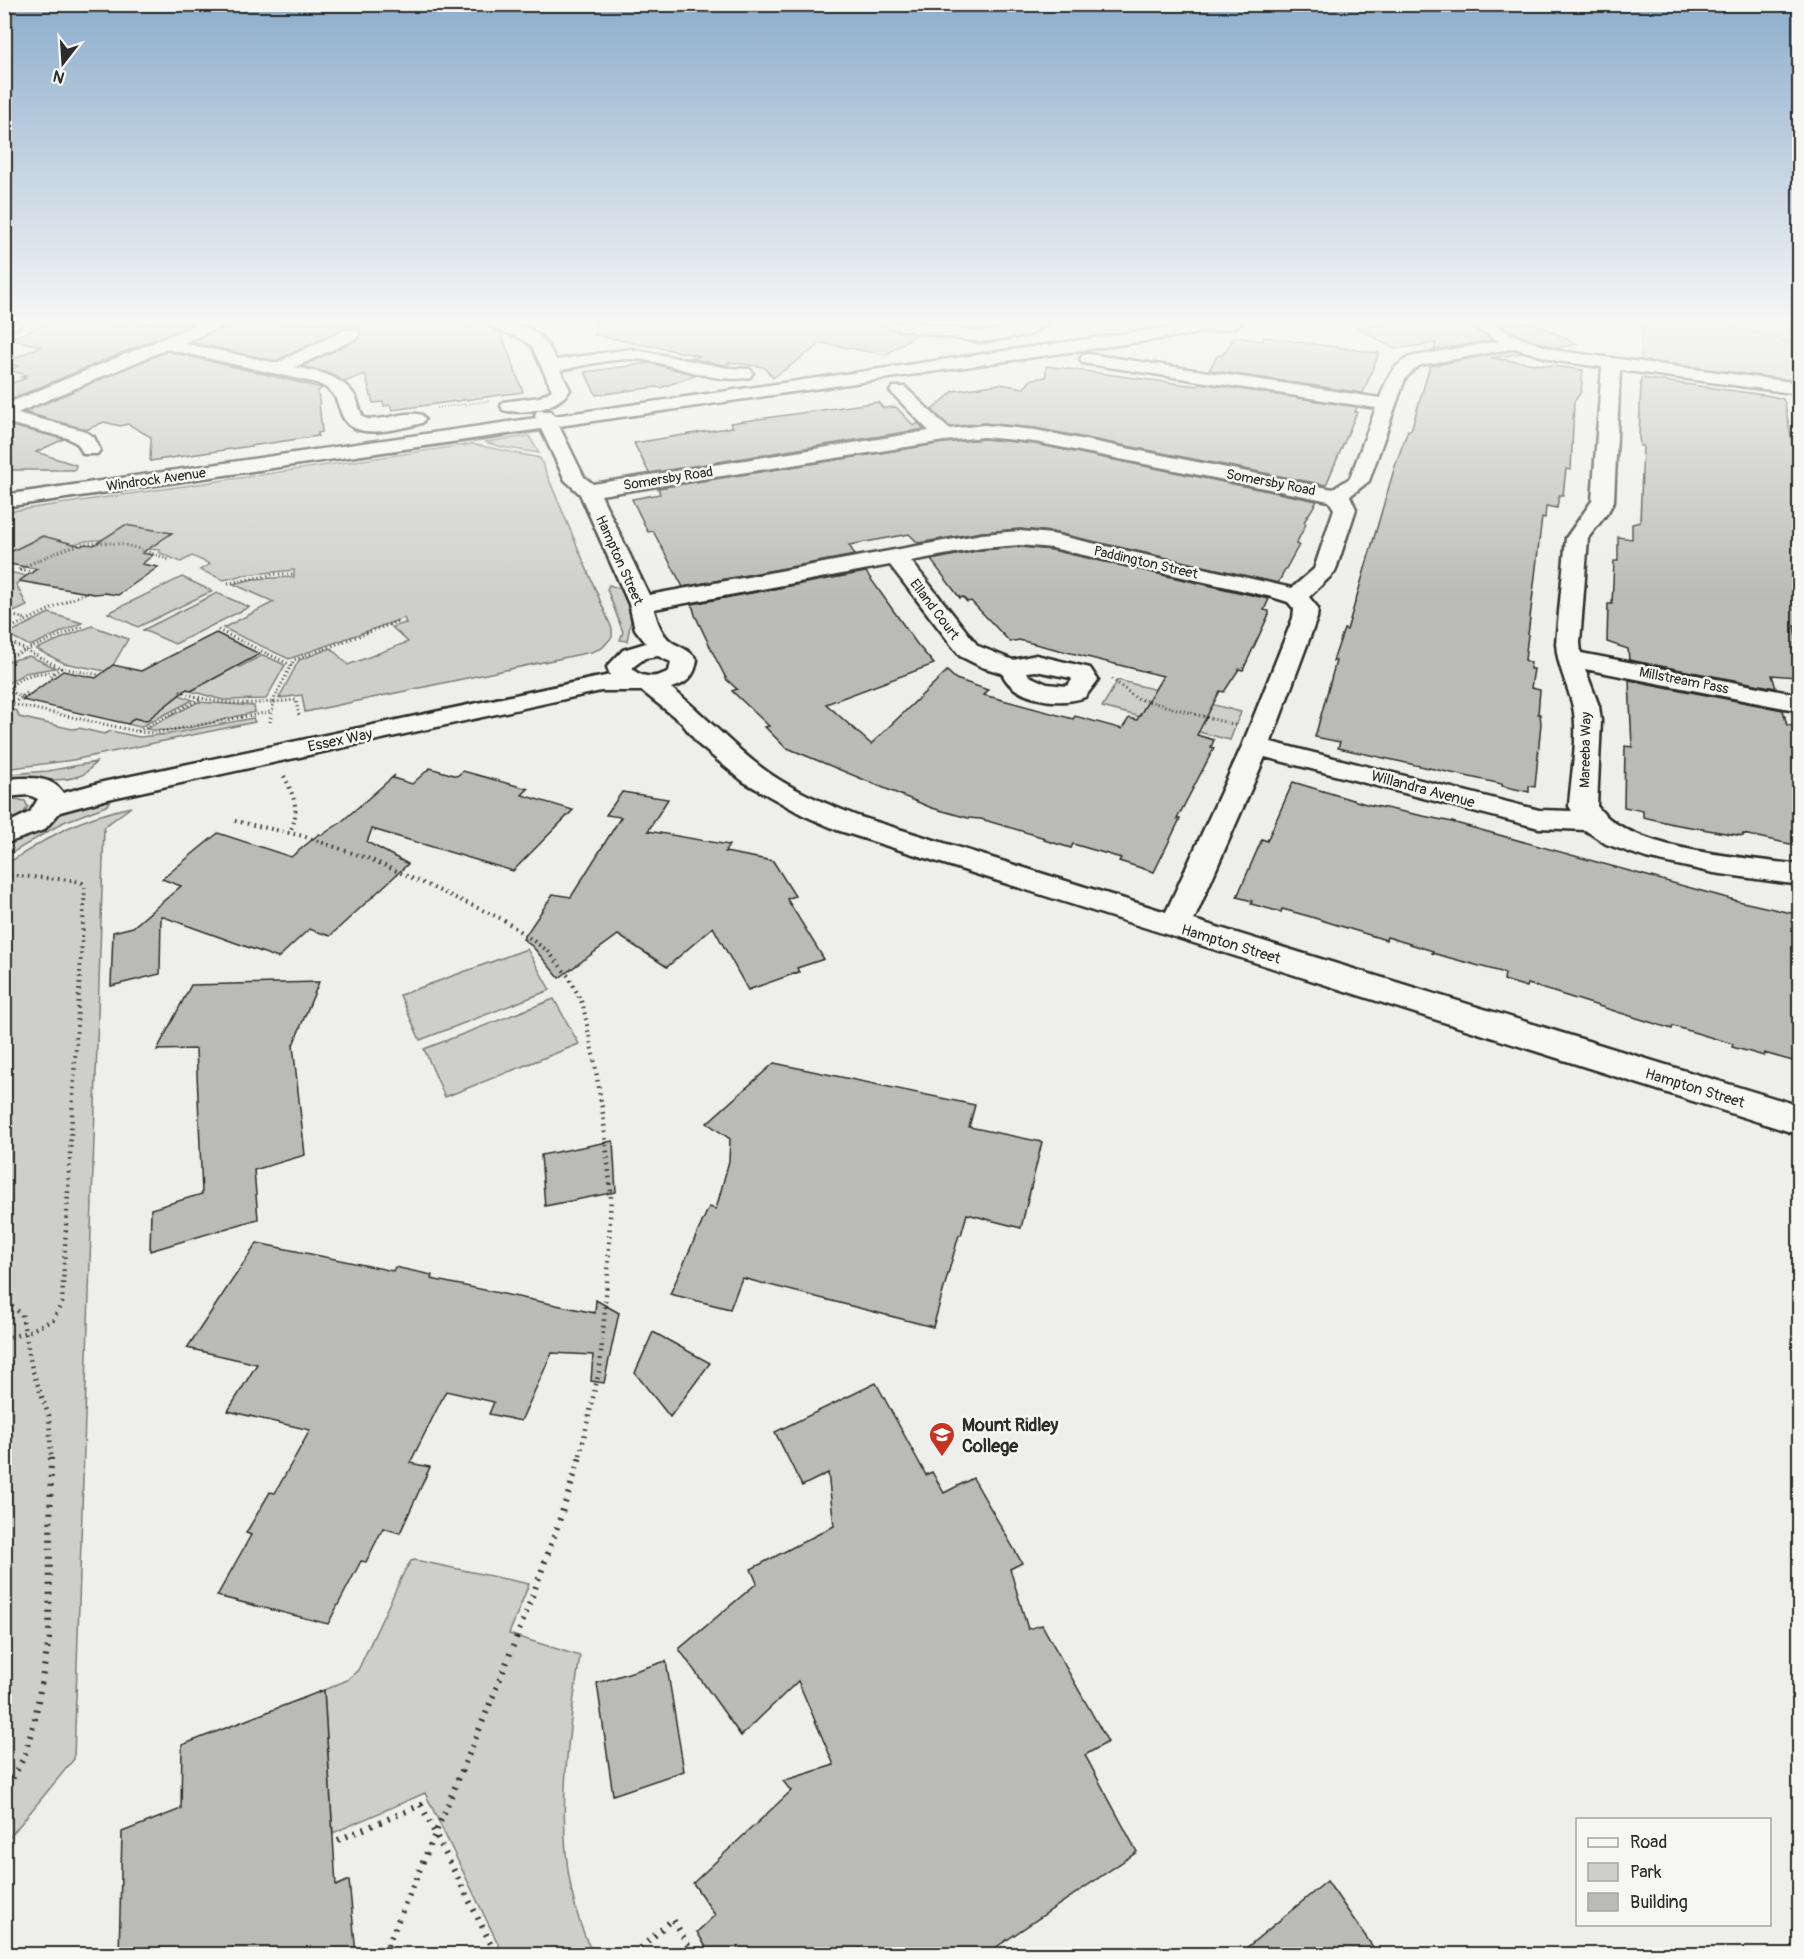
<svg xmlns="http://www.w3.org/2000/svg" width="1804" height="1959" font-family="Pangolin,sans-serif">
<rect width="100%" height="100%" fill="#eeeeea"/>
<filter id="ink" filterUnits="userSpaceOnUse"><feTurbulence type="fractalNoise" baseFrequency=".0167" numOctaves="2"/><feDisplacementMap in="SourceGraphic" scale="12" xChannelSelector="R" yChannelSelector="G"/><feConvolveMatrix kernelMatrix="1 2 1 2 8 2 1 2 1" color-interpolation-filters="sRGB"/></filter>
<g filter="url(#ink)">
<!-- green -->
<g fill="#cececa" stroke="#7c7c7a" stroke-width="1.5">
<polygon points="1661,323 1799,323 1799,382 1641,361 1642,326"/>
<polygon points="530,429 541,432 206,479 207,474"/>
<polygon points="529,436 539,453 502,447 485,442"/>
<polygon points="472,444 540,458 612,629 612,637 602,648 591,652 305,712 302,695 279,698 299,660 331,648 348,665 408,642 392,627 406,623 404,618 289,659 223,628 274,602 233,584 253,579 294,577 294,570 243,575 224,580 200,570 210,564 192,556 181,562 160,553 160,550 149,549 171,533 86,541 55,548 65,542 42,536 5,555 5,512"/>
<polygon points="4,567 11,570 9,572 27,576 16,584 27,606 16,611 5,609"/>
<polygon points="182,577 212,591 138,627 108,613"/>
<polygon points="609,585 625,590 631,621 627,641 620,640 623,632 607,589"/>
<polygon points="217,593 249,607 175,644 143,630"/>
<polygon points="49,613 82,623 30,646 7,634"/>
<polygon points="92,626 128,639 113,665 105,671 64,663 36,649"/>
<polygon points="263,655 285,665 266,699 223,700 191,691 233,668 226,660 240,667"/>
<polygon points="29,656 56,668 25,673 5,685 5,662"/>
<polygon points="594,676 596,679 289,745 289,742"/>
<polygon points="1118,680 1241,712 1230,740 1102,707"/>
<polygon points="177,694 193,700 140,727 128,724 134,718 146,721"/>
<path d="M198,702L254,706L255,712C221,719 181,735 146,729Z"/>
<polygon points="5,708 17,711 19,717 72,729 79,728 104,734 111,731 139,737 169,734 253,718 255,722 73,760 5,769"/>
<path d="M96,762C92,766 87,773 82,775C58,785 29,775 5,782V776L10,774L48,771Z"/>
<polygon points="118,793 106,806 64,822 5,857 5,846 64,811"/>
<polygon points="14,799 25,801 28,807 22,815 5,823 5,800"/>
<path d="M131,807L104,827L74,1759L5,1843V865C50,836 78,818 131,807Z"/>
<polygon points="527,949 550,990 420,1040 400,995"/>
<polygon points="554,999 579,1044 445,1097 424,1049"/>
<path d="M415,1560L529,1584L509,1634L580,1656C566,1750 548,1866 593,1954H503L425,1793L333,1833L324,1690L347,1680L358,1670L405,1570L411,1561Z"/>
</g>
<!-- building -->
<g fill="#babab7" stroke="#2b2b2b" stroke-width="1.5">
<polygon points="49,323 99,323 113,327 126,323 194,323 4,402 4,386 27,378 21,377 26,375 9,370 19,366 5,363 41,346 9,339"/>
<polygon points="225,323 487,323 490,329 501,333 523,392 392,410 390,405 384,406 383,402 373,403 365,374 344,382 329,373 302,366 358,340 361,333 357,328 344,328 276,361 190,342 222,329"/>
<polygon points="596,323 882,323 892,330 916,334 886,355 822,343 773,378 764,367 728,362 729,364 725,365 688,358 701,356 594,335"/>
<polygon points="1392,323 1466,323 1493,340 1434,350 1436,343 1394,349 1358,328"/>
<polygon points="1496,323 1534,323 1577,344 1556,348 1523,337"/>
<polygon points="1235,337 1263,341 1264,337 1379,353 1363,393 1209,370 1218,355 1222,356"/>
<polygon points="1515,350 1523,353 1491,358 1583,370 1581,392 1574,402 1571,470 1566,469 1563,495 1559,495 1557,508 1546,506 1545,518 1542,517 1525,660 1531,663 1530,669 1534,669 1531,688 1540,690 1538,714 1540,714 1541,723 1535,787 1529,786 1529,792 1502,786 1502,784 1338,748 1340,742 1315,737 1336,661 1333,661 1344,629 1347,630 1395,466 1408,430 1411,430 1430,366"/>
<polygon points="167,351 322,388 318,391 322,432 318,433 318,436 150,461 151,437 128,424 120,426 104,422 86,430 24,412"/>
<polygon points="649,363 697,375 660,388 656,387 596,395 585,372"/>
<polygon points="1046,366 1180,384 1198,386 1200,383 1357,407 1355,412 1357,412 1326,485 1035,428 984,423 950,427 932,410 954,391 1000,384 1024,388 1032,379 1046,377"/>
<polygon points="1641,378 1771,396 1783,399 1785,404 1800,485 1800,627 1794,626 1800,661 1793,660 1796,677 1772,675 1776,688 1629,660 1628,649 1607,642 1608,604 1612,604 1614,561 1618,561 1618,537 1632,539 1632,524 1640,522 1643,446 1640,446 1639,437"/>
<polygon points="878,402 883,408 896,407 914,426 918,423 924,429 649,473 634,443 733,427 730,423"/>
<polygon points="4,424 64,439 36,452 76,465 75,470 4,470"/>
<polygon points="984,439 1035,444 1317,501 1304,522 1306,524 1296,544 1299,545 1278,583 1052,532 1020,529 982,532 918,543 909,534 849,545 855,555 683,587 653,531 648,532 632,499 660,494 658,488 944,443"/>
<polygon points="125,525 172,533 142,553 153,555 142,564 158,567 118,595 104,593 94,594 19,581 37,569 4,563 4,555 43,536 81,546 85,544 94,545"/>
<polygon points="1020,547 1052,550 1269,599 1264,610 1269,611 1269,614 1243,670 1239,669 1224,692 1220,691 1197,735 1214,740 1211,747 1214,748 1177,819 1180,819 1154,872 1119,861 1121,858 1073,844 1071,848 1044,840 1045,838 981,819 968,818 932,808 785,747 765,727 769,726 732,691 737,689 727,680 716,659 695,615 692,604 866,572 917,644 934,664 826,704 871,744 947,671 956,679 988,690 984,695 1073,719 1075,716 1122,729 1129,718 1137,720 1163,676 1019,640 1010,642 971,601 967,602 963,597 960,598 931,560 982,550"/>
<polygon points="216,633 260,654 191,691 187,689 146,721 134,718 128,724 22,700 63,671 96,678 113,665 141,671"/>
<polygon points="1629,680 1783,710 1787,725 1800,727 1800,846 1743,834 1743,836 1673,824 1643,817 1643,811 1624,807 1625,746 1632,747"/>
<polygon points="430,768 457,776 463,771 528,789 522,795 573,810 513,871 372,829 367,842 408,864 330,936 309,929 278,958 161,916 160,974 111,986 113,932 133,927 181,886 162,879 218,833 291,857 319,834 322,835 340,823 395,775 393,778 412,784"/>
<polygon points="1293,782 1366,804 1452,822 1738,901 1800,915 1800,1063 1764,1053 1764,1056 1732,1047 1733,1044 1673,1026 1672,1029 1528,984 1527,987 1504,980 1505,973 1432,953 1433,951 1387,937 1386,940 1308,916 1282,909 1281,912 1251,904 1252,901 1237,897 1262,839 1267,841"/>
<polygon points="622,792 668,799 648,831 729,845 725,852 773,861 795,896 787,899 824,959 797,968 799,972 748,990 713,927 667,967 618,935 559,978 533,947 523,939 553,894 571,897 621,817 606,815"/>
<polygon points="319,982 293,1045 305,1155 254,1170 258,1219 150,1251 151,1209 202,1194 196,1049 157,1050 191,985"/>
<polygon points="774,1063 975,1105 969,1127 1042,1142 1021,1228 967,1214 961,1235 959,1235 933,1327 742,1278 730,1309 670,1294 709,1207 716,1209 729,1161 730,1139 707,1123"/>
<polygon points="613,1141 616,1192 545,1206 541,1155"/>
<polygon points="257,1243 393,1271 395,1267 432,1275 431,1279 595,1313 596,1300 619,1313 604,1383 591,1381 593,1355 552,1353 521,1421 489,1414 494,1402 446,1391 410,1463 430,1467 400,1533 383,1528 366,1562 361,1561 328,1624 217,1596 251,1535 246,1533 270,1492 275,1493 310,1430 228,1411 257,1364 187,1348"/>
<polygon points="653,1332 710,1363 670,1417 635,1373"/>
<polygon points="876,1383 926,1475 932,1472 944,1493 973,1478 1022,1563 1010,1569 1028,1629 1042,1625 1108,1742 1085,1755 1137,1852 986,1954 710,1954 697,1932 715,1915 693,1883 791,1791 783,1781 834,1765 798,1681 741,1736 679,1649 757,1583 751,1569 834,1526 828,1473 802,1486 775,1432"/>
<polygon points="666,1661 684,1771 613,1795 597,1683"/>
<polygon points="324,1690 336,1886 349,1880 356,1954 119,1954 122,1832 181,1809 182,1745"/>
<polygon points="1327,1881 1378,1954 1239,1954"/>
</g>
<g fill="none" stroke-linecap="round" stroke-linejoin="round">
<defs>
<g id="minor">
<polygon points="4,323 21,323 19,327 4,331"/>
<path d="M200,323H223L221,327L183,343L276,363L345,330H357L359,334L357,338L295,367C318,372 341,375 355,396C359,403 359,412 364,418C383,423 403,410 422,415L425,419L422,423C401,428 353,443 342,415C335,397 337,392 317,383L167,349L17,413L82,430L94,437L100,450L97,454H83L78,444L68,438L4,422V405Z"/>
<path d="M489,323C524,323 540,327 556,360L631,349L727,368L750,369L753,373L750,377C712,386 668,359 630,359C608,359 583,366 560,370L570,390C557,409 525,415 503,410L501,406L503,402L540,397L552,390L532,346L522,339L491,327Z"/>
<polygon points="884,323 925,323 980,332 1020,326 1027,323 1049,323 1030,335 980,342 892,328"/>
<path d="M1198,323H1242L1234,328L559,426L584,477L593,484L929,431L890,391L893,387H905L949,429L984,425L1035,430L1333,489L1350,478L1376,408L1089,364L1083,363L1080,359L1083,355L1089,354L1380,398C1386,380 1392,366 1410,357L1499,341L1468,323H1490L1522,339L1559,351L1800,383V394L1620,370L1614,501L1608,512L1588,538L1580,643L1581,653L1800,695V711L1585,669L1599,706L1601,721L1597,806C1630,852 1746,857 1800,865V885L1714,873L1646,858L1606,844L1585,830L1539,828L1265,757L1194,920L1800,1106V1135L837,830L803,815L744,782L699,745L681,722L642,691H601L108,799L60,812L44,830L4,844V825L30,812L38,799L29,795L4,797V779C24,778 51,774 63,793L103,782L610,675L607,667L623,650L646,643L635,629L629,604L580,494L565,480L541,429L4,507V495L536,418L535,415L537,411H551L554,416ZM1515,348L1557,361L1602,367L1592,501L1566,538L1556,643C1557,666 1568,685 1573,707C1579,735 1571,776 1569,806L1572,811L1539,810L1271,742L1317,618L1318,608L1309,597L1335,572L1356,509L1350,496L1369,481L1405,379L1414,369L1421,365ZM984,437L1035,442L1329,501L1334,509L1314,569L1292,588L1052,534L1020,531L982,534L649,595L601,495L944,441ZM1020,545L1052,548L1272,597L1288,602L1294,609L1293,618L1242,746L1166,912L857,816C825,803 789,789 762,768C729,743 703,713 671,688C686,685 695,676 697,660C691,652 685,649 677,645C663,639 657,622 654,609L890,565L960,656L982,667L1002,673C1013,700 1060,707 1085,697L1098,680L1090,668L1036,655L1013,660L978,646L911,561L982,548ZM658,656L671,662L669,671C657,678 645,679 633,670V667L645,658ZM1036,671L1071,678L1072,680L1067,686L1047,684L1029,676L1027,672Z"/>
</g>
</defs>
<!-- minor casing -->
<use href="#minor" stroke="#2b2b2b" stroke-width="5"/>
<!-- path-far4 -->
<g stroke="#2b2b2b" stroke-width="2" stroke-dasharray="1 2" stroke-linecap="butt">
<polyline points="459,323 475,328"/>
<polyline points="857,323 871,326"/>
<polyline points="1722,323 1800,345"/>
<polyline points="1257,327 1286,323"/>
<polyline points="437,408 489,401"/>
</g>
<!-- path-far3 -->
<g stroke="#2b2b2b" stroke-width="3" stroke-dasharray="1 3" stroke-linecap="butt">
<path d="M33,572L18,570C79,540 103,532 169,560"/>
<polyline points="228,583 276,574 294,574"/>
<polyline points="4,614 27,619"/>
<polyline points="218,630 291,665"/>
<polyline points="4,631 85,593"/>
<polyline points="4,639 61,668 49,677"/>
<polyline points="4,659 84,626"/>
<polyline points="61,668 100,675"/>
<polyline points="1112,679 1136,698 1235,725"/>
<path d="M180,691C218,707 256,704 296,700L299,716"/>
<polyline points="27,693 12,704 140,732 155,733 270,712"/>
<path d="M26,698L11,692L9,688C21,675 37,672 54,673"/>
<polyline points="270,722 275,697 294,660 399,621"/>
<polyline points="138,731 200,699"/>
</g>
<!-- path-far2 -->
<g stroke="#2b2b2b" stroke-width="4" stroke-dasharray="1.5 4.5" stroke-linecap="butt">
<path d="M284,776C294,796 301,812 289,833"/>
<polyline points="235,821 303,836 370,859 502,919 548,951 569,977 583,1005 594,1060"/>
<polyline points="4,875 72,880 82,883 85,887 75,1060"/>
</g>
<!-- path-far1 -->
<g stroke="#2b2b2b" stroke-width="4.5" stroke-dasharray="1.5 5" stroke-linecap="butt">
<polyline points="4,1339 25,1333 22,1314 8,1304"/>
<polyline points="51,1455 49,1416 32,1369 25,1333 53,1320 62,1303 75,1059"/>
<polyline points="580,1455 600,1367 608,1271 611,1193 603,1114 594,1059"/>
</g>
<!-- path -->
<g stroke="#2b2b2b" stroke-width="6" stroke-dasharray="2 7" stroke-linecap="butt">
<polyline points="4,1794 24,1757 35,1719 49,1639 51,1453"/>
<polyline points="338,1840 421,1805 496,1954"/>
<path d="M384,1954C453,1789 529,1625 581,1453"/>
<polyline points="634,1954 673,1919 693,1954"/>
</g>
<!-- minor -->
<use href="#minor" fill="#f6f6f2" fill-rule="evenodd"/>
</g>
</g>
<!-- sky -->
<linearGradient id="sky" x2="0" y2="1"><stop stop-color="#8daecc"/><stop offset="0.54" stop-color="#f7f7f6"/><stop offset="1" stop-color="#f7f7f6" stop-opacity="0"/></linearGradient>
<rect width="1804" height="597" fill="url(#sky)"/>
<!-- icons -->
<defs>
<symbol id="school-pin" viewBox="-11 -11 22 30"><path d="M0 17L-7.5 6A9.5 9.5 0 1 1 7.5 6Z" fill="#c8321e" stroke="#f6f6f2"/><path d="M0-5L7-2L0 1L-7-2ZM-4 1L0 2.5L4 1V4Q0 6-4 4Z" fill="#fff"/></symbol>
</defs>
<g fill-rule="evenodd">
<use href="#school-pin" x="927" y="1420" width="30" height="40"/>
</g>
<g text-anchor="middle" stroke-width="5" stroke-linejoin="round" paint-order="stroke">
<!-- far-street labels -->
<g font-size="14" fill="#2b2b2b" stroke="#f6f6f2">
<text transform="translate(668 478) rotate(-9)" y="5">Somersby Road</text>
<text transform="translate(156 479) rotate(-8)" y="5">Windrock Avenue</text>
<text transform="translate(1271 482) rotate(11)" y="5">Somersby Road</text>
<text transform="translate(620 560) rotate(66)" y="5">Hampton Street</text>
<text transform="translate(1146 562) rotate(13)" y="5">Paddington Street</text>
<text transform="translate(935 609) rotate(53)" y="5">Elland Court</text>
<text transform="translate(1684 680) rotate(11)" y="5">Millstream Pass</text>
<text transform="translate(1585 750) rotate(-89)" y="5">Mareeba Way</text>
</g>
<!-- street labels -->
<g font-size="15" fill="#2b2b2b" stroke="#f6f6f2">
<text transform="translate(340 740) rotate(-12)" y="5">Essex Way</text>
<text transform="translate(1423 789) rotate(15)" y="5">Willandra Avenue</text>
<text transform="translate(1231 944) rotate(17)" y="5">Hampton Street</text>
<text transform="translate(1695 1088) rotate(17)" y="5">Hampton Street</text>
</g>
<!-- near-poi labels -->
<g font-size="18" font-weight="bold" fill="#2b2b2b" stroke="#f6f6f2" text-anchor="start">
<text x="962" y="1431">Mount Ridley<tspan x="962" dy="21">College</tspan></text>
</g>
</g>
<!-- margin -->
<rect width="1804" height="1959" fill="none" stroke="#f6f6f2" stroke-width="24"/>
<rect x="12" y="12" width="1780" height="1935" fill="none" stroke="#2b2b2b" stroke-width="2" filter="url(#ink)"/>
<!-- legend -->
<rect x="1576" y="1818" width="195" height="108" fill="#f6f6f2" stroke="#a5a5a2" stroke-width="1.5"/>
<rect x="1588" y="1838" width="30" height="9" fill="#f6f6f2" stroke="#a5a5a2" stroke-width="1.5"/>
<text x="1630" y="1848" font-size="18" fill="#2b2b2b">Road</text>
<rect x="1588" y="1863" width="30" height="18" fill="#cececa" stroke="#a5a5a2" stroke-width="1.5"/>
<text x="1630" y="1878" font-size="18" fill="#2b2b2b">Park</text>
<rect x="1588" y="1893" width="30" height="18" fill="#babab7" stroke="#a5a5a2" stroke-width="1.5"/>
<text x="1630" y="1908" font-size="18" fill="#2b2b2b">Building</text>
<!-- north arrow -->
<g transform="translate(63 63) rotate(197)" stroke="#f6f6f2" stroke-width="4.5" paint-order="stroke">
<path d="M0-4.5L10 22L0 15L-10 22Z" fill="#2b2b2b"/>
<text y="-9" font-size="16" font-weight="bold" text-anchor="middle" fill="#2b2b2b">N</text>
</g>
</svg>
